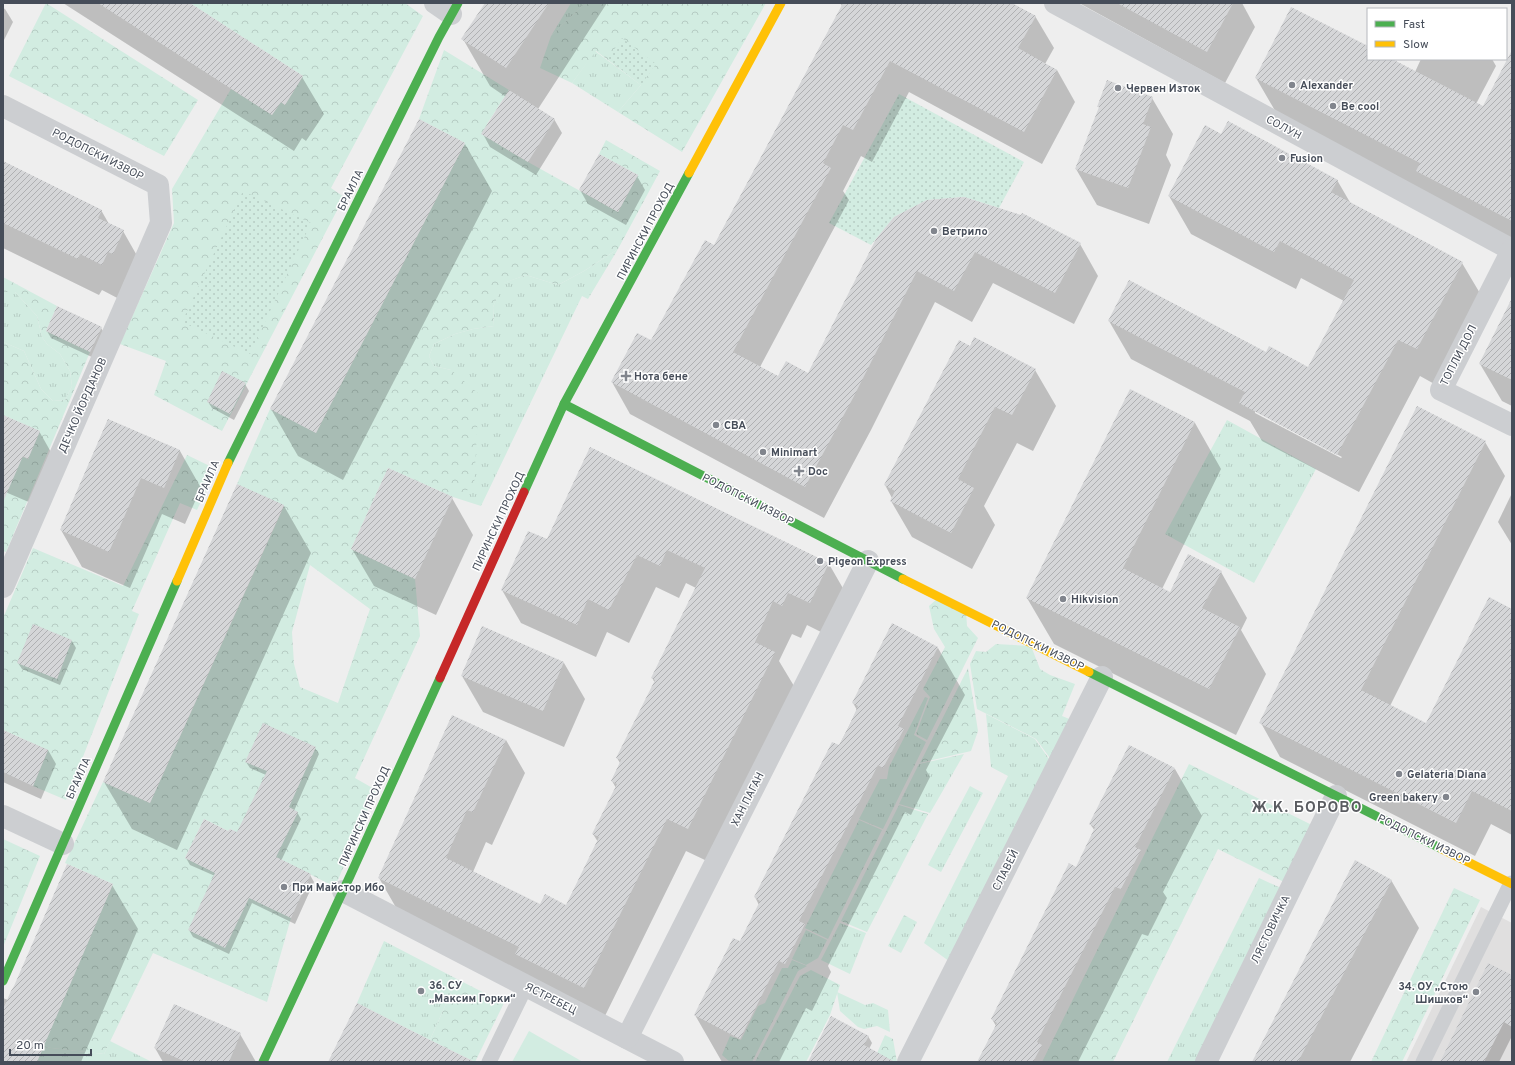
<svg xmlns="http://www.w3.org/2000/svg" width="1515" height="1065" font-family="Overpass,sans-serif">
<defs>
<pattern id="grass-tufts" width="24" height="20" patternUnits="userSpaceOnUse"><rect width="24" height="20" fill="#d2ece1"/><path d="M3 7l-1-3M5 7V3M7 7l1-3M15 17l-1-3M17 17v-4M19 17l1-3" fill="none" stroke="#b6ccc3"/></pattern>
<pattern id="forest-crowns" width="20" height="18" patternUnits="userSpaceOnUse"><rect width="20" height="18" fill="#d2ece1"/><path d="M2 6a3 3 0 1 1 6 0M12 15a3 3 0 1 1 6 0" fill="none" stroke="#b6ccc3"/></pattern>
<pattern id="park-dots" width="8" height="8" patternUnits="userSpaceOnUse"><rect width="8" height="8" fill="#d2ece1"/><path d="M2 2h.1M6 6h.1" fill="none" stroke="#b6ccc3" stroke-width="1.8" stroke-linecap="round"/></pattern>
<pattern id="building-hatch" width="6" height="6" patternUnits="userSpaceOnUse"><rect width="6" height="6" fill="#d5d6d8"/><path d="M-1 1l2-2M0 6l6-6M5 7l2-2" fill="none" stroke="#afb0b2"/></pattern>
</defs>
<rect width="100%" height="100%" fill="#eee"/>
<!-- education -->
<polygon fill="#e0dfdf" points="1481,907 1512,923 1512,1062 1406,1062"/>
<!-- grass -->
<g fill="url(#grass-tufts)">
<polygon points="571,3 585,3 551,36"/>
<polygon points="595,51 641,85 618,112 572,83"/>
<polygon points="618,249 588,299 582,296 481,506 453,497 451,370 434,366 429,356 434,344 455,334 473,329 494,326 493,307 503,283 526,275 558,285 584,271"/>
<polygon points="3,292 15,292 37,316 42,337 47,344 60,354 70,371 72,386 65,400 53,401 41,389 24,351 3,342"/>
<polygon points="1227,420 1316,469 1254,583 1165,534"/>
<polygon points="925,697 928,698 914,735 926,742 883,829 859,819 880,779 887,779 889,767"/>
<polygon points="986,714 1035,739 1054,766 953,964 924,943 1008,776 991,767"/>
<polygon points="964,754 930,813 899,804 919,764"/>
<polygon points="970,786 983,793 941,872 928,865"/>
<polygon points="1259,878 1281,888 1195,1062 1167,1062"/>
<polygon points="904,915 917,922 901,953 888,946"/>
<polygon points="840,923 866,933 850,974 821,960"/>
<polygon points="806,930 827,940 818,958 806,965 792,959"/>
<polygon points="384,941 457,979 430,1040 357,1003"/>
<polygon points="837,992 865,1005 873,1003 888,1010 890,1032 877,1026 864,1029 858,1027 840,1011"/>
<polygon points="110,1041 152,1062 37,1062 43,1047 104,1054"/>
</g>
<!-- forest -->
<g fill="url(#forest-crowns)" fill-rule="evenodd">
<polygon points="46,3 198,100 164,156 9,76"/>
<polygon points="190,3 405,3 423,16 331,188 344,197 222,431 154,395 166,361 120,344 174,223 172,189 231,89 272,115 281,102 285,105 303,76"/>
<polygon points="585,3 766,3 682,152 618,112 641,85 596,51 572,83 540,68 551,36"/>
<path d="M444,50L509,90L487,124L501,146L528,162L618,212L638,175L599,154L606,140L660,171L618,249L584,271L558,285L526,275L504,283L493,307L494,326L473,329L455,334L434,344L429,356L434,366L451,370L479,394L474,487L453,497L388,468L351,549L415,579L420,636L355,778L376,790L335,887L276,857L278,852L230,829L228,831L204,819L185,858L224,877L291,918L267,1002L153,953L104,1054L43,1047L113,884L65,863L103,782L150,803L284,506L237,484L270,409L316,433L465,143L419,119ZM310,565L370,609L338,703L300,687L294,664L292,632Z"/>
<polygon points="3,277 57,306 46,331 90,352 6,552 3,551 3,464 23,457 28,459 40,431 3,415 3,342 24,351 41,389 53,401 65,400 72,386 70,371 60,354 47,344 42,337 37,316 15,292 3,292"/>
<polygon points="187,455 216,469 197,510 180,503 132,611 139,614 66,800 33,786 48,750 3,730 3,618 33,548 123,586"/>
<polygon points="939,597 966,611 967,626 978,638 927,740 916,734 930,697 923,689 945,647 934,629 929,606"/>
<polygon points="996,644 1031,646 1040,669 1050,675 1075,684 1062,716 1077,722 1055,765 1036,739 977,709 970,664 976,651 986,652"/>
<polygon points="968,668 978,731 971,751 920,763"/>
<polygon points="1189,764 1314,826 1286,883 1218,849 1113,1062 1042,1062"/>
<polygon points="899,805 928,814 867,932 841,921"/>
<polygon points="859,820 882,830 828,939 805,928"/>
<polygon points="3,839 40,856 3,947"/>
<polygon points="1454,888 1480,900 1402,1062 1371,1062"/>
<polygon points="792,960 807,966 798,971 752,1062 730,1062 722,1055 730,1036 741,1040 758,1006 765,1003 782,968 788,968"/>
<polygon points="811,970 840,985 830,1015 806,1062 755,1062 800,976"/>
<polygon points="457,979 504,1003 475,1062 430,1040"/>
<polygon points="885,1035 893,1039 897,1062 865,1062 874,1060"/>
</g>
<!-- park -->
<g fill="url(#park-dots)">
<polygon points="622,38 656,64 641,85 608,59"/>
<polygon points="899,94 1024,162 999,208 964,197 927,200 894,217 871,245 829,223"/>
<polygon points="243,191 311,223 250,354 182,322"/>
</g>
<!-- pitch -->
<polygon fill="#d2ece1" points="529,1031 583,1062 512,1062"/>
<!-- shadow -->
<g fill="#0003" fill-rule="evenodd">
<polygon points="63,3 188,3 302,77 324,114 306,141 302,138 294,151"/>
<polygon points="486,3 607,3 538,109 554,119 562,133 536,175 490,147 483,134 506,97 490,86 463,39"/>
<polygon points="840,3 1010,3 1035,16 1054,48 1045,64 1057,70 1075,102 1042,164 909,92 872,162 861,156 843,191 849,200 760,367 779,378 809,375 927,201 1080,244 1098,276 1074,324 993,283 972,322 935,302 871,430 824,518 630,414 612,382 652,342 714,246 842,6"/>
<polygon points="1079,3 1242,3 1255,27 1225,83"/>
<polygon points="3,8 5,9 13,22 3,42"/>
<polygon points="1368,48 1368,59 1390,59 1415,72 1421,59 1492,59 1496,66 1476,104 1483,107 1512,52 1512,246 1277,114 1256,78"/>
<polygon points="1152,98 1173,134 1166,155 1171,165 1149,224 1097,205 1076,169 1100,108 1099,107"/>
<path d="M1221,135L1337,180L1351,204L1462,263L1484,300L1438,386L1420,376L1359,492L1262,441L1250,421L1131,359L1109,321L1266,353L1309,368L1344,301L1301,278L1296,289L1191,234L1169,196ZM1255,411L1342,457L1341,458L1255,413Z"/>
<polygon points="465,144 492,191 343,480 298,456 271,409"/>
<polygon points="3,162 101,210 109,224 123,231 144,268 123,301 102,290 99,295 3,248"/>
<polygon points="637,176 645,190 626,225 588,204 580,190"/>
<polygon points="1512,300 1512,406 1502,401 1480,364"/>
<polygon points="101,328 105,334 94,358 51,338 47,331"/>
<polygon points="970,347 1035,370 1056,406 1033,451 1017,443 984,506 995,525 972,569 912,537 891,501 892,498 885,485"/>
<polygon points="245,384 249,391 234,420 212,408 208,402"/>
<polygon points="1130,391 1195,423 1221,469 1162,589 1170,593 1221,572 1247,618 1241,630 1266,674 1236,735 1054,644 1027,598"/>
<polygon points="3,416 39,431 60,468 38,506 3,491"/>
<polygon points="108,420 180,451 201,488 185,524 162,514 130,588 82,567 61,530"/>
<polygon points="1485,442 1505,476 1390,706 1426,724 1512,610 1512,835 1491,824 1475,856 1280,757 1261,723"/>
<polygon points="591,449 829,564 848,597 829,636 807,625 801,638 792,634 779,661 794,686 707,861 686,851 603,1020 398,911 379,878 506,740 525,773 492,845 486,842 473,872 541,906 567,906 598,842 593,834 616,788 612,781 620,763 617,758 655,683 652,678 696,588 686,583 679,598 656,587 629,643 607,632 596,657 521,623 502,590 547,540"/>
<polygon points="237,485 284,506 311,553 177,850 132,829 104,782"/>
<polygon points="1512,493 1512,545 1498,522"/>
<polygon points="452,498 473,535 436,615 374,586 352,549"/>
<polygon points="33,625 72,641 76,648 60,685 22,669 18,663"/>
<polygon points="938,648 965,695 926,770 930,777 911,815 905,812 828,966 831,972 812,1011 806,1008 779,1062 722,1062 695,1015 740,942 759,905 755,897 839,746 857,710 853,703"/>
<polygon points="564,663 585,699 564,747 483,712 462,676"/>
<polygon points="3,731 48,750 56,764 41,799 3,782"/>
<polygon points="315,748 319,754 294,811 297,812 301,819 281,861 310,875 314,882 295,924 252,903 229,954 193,937 189,930 215,876 190,865 186,858 229,833 237,833 266,775 250,768 246,762"/>
<polygon points="1175,769 1202,816 1163,892 1167,898 1148,936 1142,934 1078,1062 978,1062 996,1026 992,1019 1076,868 1095,831 1090,824"/>
<polygon points="1391,880 1419,928 1350,1062 1253,1062"/>
<polygon points="112,885 138,929 81,1062 3,1062 3,998 8,1000"/>
<polygon points="1512,976 1512,1036 1499,1062 1441,1062"/>
<polygon points="174,1005 240,1034 256,1062 163,1062 155,1048"/>
<polygon points="868,1036 872,1043 869,1049 870,1062 809,1062"/>
</g>
<!-- building -->
<g fill="url(#building-hatch)">
<polygon points="98,3 190,3 303,76 285,105 281,102 272,115"/>
<polygon points="485,3 549,3 506,68 461,39"/>
<polygon points="843,3 1012,3 1036,16 1018,48 1057,70 1024,132 890,61 853,130 843,125 823,163 831,168 733,352 778,376 786,361 808,373 876,239 894,217 927,200 964,197 1021,215 1022,213 1081,243 1055,293 975,252 954,291 917,271 853,398 805,487 611,382 637,333 651,340 705,240 714,245"/>
<polygon points="1117,3 1233,3 1207,52"/>
<polygon points="1291,7 1368,46 1368,59 1392,59 1483,106 1512,50 1512,221 1416,171 1420,163 1255,78"/>
<polygon points="1107,80 1153,97 1143,124 1151,127 1128,188 1075,169 1099,107 1097,107"/>
<polygon points="509,90 555,119 528,162 481,134"/>
<polygon points="419,119 465,143 316,433 270,409"/>
<polygon points="1228,121 1338,180 1331,192 1463,262 1417,349 1398,340 1337,455 1239,403 1245,392 1108,321 1129,280 1266,352 1269,346 1308,367 1354,280 1280,241 1274,252 1168,196 1205,125 1221,134"/>
<polygon points="599,154 638,175 618,212 579,190"/>
<polygon points="3,161 102,210 98,218 124,230 113,254 108,252 102,265 80,254 78,259 3,223"/>
<polygon points="1512,298 1512,380 1479,364"/>
<polygon points="57,306 102,327 90,352 46,331"/>
<polygon points="974,337 1036,369 1012,415 995,407 958,479 974,488 951,533 890,501 895,491 884,485 959,340 970,346"/>
<polygon points="222,371 246,383 230,414 207,402"/>
<polygon points="1130,389 1195,422 1123,568 1170,592 1188,554 1222,571 1202,608 1240,627 1209,689 1026,598"/>
<polygon points="1417,406 1486,441 1361,690 1426,723 1489,597 1512,609 1512,811 1472,791 1456,823 1259,723"/>
<polygon points="3,415 40,431 28,459 23,456 3,502"/>
<polygon points="108,419 180,450 164,488 141,478 109,552 60,530"/>
<polygon points="590,447 829,563 810,603 788,593 782,606 773,601 755,642 775,652 688,829 667,819 584,988 515,954 519,947 378,878 452,715 506,740 473,812 467,810 446,858 540,904 545,894 566,905 599,837 592,834 617,784 611,781 621,760 616,758 655,680 651,678 705,568 667,550 660,566 637,555 609,610 588,599 577,625 501,590 528,531 547,539"/>
<polygon points="388,468 453,497 415,579 351,549"/>
<polygon points="237,484 284,505 150,803 103,782"/>
<polygon points="892,623 938,647 898,726 904,729 883,768 878,765 799,921 805,924 785,964 779,961 740,1039 694,1015 733,938 740,941 760,901 754,897 832,742 839,745 849,726 858,706 852,703"/>
<polygon points="33,624 72,640 57,679 17,663"/>
<polygon points="482,626 564,662 543,711 461,676"/>
<polygon points="263,723 316,747 289,807 298,812 276,857 311,874 291,918 249,898 225,948 188,930 215,873 185,858 204,819 228,831 230,829 237,832 267,771 245,762"/>
<polygon points="3,730 48,750 33,786 3,772"/>
<polygon points="1129,745 1175,768 1135,847 1141,850 1121,889 1115,887 1037,1042 1042,1045 1033,1062 977,1062 997,1023 991,1019 1069,863 1076,867 1095,827 1089,824"/>
<polygon points="1355,860 1392,880 1298,1062 1252,1062"/>
<polygon points="67,864 113,884 37,1062 3,1062 3,1009 11,991 14,986"/>
<polygon points="1488,963 1512,975 1512,1027 1504,1022 1484,1062 1440,1062"/>
<polygon points="357,1003 430,1040 475,1062 328,1062"/>
<polygon points="174,1004 241,1033 229,1062 186,1062 154,1048"/>
<polygon points="831,1016 869,1036 864,1045 895,1062 808,1062"/>
</g>
<g fill="none" stroke-linecap="round" stroke-linejoin="round">
<!-- lane -->
<g stroke="#ccced1" stroke-width="15">
<polyline points="489,1062 526,986"/>
<polyline points="1423,1062 1511,883"/>
</g>
<!-- street -->
<g stroke="#ccced1" stroke-width="22">
<polyline points="435,3 451,14"/>
<polyline points="1055,3 1512,250"/>
<polyline points="3,106 158,185 161,223 3,587"/>
<polyline points="1512,250 1441,390 1512,425"/>
<polyline points="3,816 63,844"/>
<polyline points="343,891 673,1062"/>
<polyline points="627,1038 868,561"/>
<polyline points="908,1062 1102,677"/>
<polyline points="1206,1062 1336,796"/>
</g>
<!-- fast -->
<g stroke="#4caf50" stroke-width="9">
<polyline points="564,404 903,579"/>
<polyline points="228,463 439,37 458,3"/>
<polyline points="524,492 564,404 689,173"/>
<polyline points="1089,672 1442,849"/>
<polyline points="3,981 177,581"/>
<polyline points="263,1062 350,876 440,678"/>
</g>
<!-- slow -->
<g stroke="#ffc107" stroke-width="9">
<polyline points="689,173 781,3"/>
<polyline points="903,579 1089,672"/>
<polyline points="177,581 228,463"/>
<polyline points="1442,849 1512,884"/>
</g>
<!-- jam -->
<polyline stroke="#c62828" stroke-width="9" points="440,678 524,492"/>
</g>
<!-- markers -->
<g fill="#81858d" stroke="#fff" stroke-width="1.5">
<circle cx="1292" cy="85" r="4"/>
<circle cx="1118" cy="88" r="4"/>
<circle cx="1333" cy="106" r="4"/>
<circle cx="1282" cy="158" r="4"/>
<circle cx="934" cy="231" r="4"/>
<path d="M624 370h4v4h4v4h-4v4h-4v-4h-4v-4h4z"/>
<circle cx="716" cy="425" r="4"/>
<circle cx="763" cy="452" r="4"/>
<path d="M797 465h4v4h4v4h-4v4h-4v-4h-4v-4h4z"/>
<circle cx="820" cy="561" r="4"/>
<circle cx="1063" cy="599" r="4"/>
<circle cx="1399" cy="774" r="4"/>
<circle cx="1446" cy="797" r="4"/>
<circle cx="284" cy="887" r="4"/>
<circle cx="421" cy="991" r="4"/>
<circle cx="1476" cy="992" r="4"/>
</g>
<g text-anchor="middle" stroke-width="3" stroke-linejoin="round" paint-order="stroke">
<!-- poi labels -->
<g font-size="11" font-weight="bold" fill="#464d59" stroke="#fff" text-anchor="start">
<text x="1300" y="89">Alexander</text>
<text x="1126" y="92">Червен Изток</text>
<text x="1341" y="110">Be cool</text>
<text x="1290" y="162">Fusion</text>
<text x="942" y="235">Ветрило</text>
<text x="634" y="380">Нота бене</text>
<text x="724" y="429">CBA</text>
<text x="771" y="456">Minimart</text>
<text x="808" y="475">Doc</text>
<text x="828" y="565">Pigeon Express</text>
<text x="1071" y="603">Hikvision</text>
<text x="1407" y="778">Gelateria Diana</text>
<text x="1438" y="801" text-anchor="end">Green bakery</text>
<text x="292" y="891">При Майстор Ибо</text>
<text x="429" y="989">36. СУ<tspan x="429" dy="13">„Максим Горки“</tspan></text>
<text x="1468" y="990" text-anchor="end">34. ОУ „Стою<tspan x="1468" dy="13">Шишков“</tspan></text>
</g>
<!-- street labels -->
<g font-size="11" fill="#464d59" stroke="#fff">
<text transform="translate(1284 127) rotate(28)" y="4">СОЛУН</text>
<text transform="translate(98 154) rotate(27)" y="4">РОДОПСКИ ИЗВОР</text>
<text transform="translate(350 190) rotate(-64)" y="4">БРАИЛА</text>
<text transform="translate(645 231) rotate(-62)" y="4">ПИРИНСКИ ПРОХОД</text>
<text transform="translate(1458 355) rotate(-63)" y="4">ТОПЛИ ДОЛ</text>
<text transform="translate(82 405) rotate(-66)" y="4">ДЕЧКО ЙОРДАНОВ</text>
<text transform="translate(207 481) rotate(-67)" y="4">БРАИЛА</text>
<text transform="translate(748 499) rotate(27)" y="4">РОДОПСКИ ИЗВОР</text>
<text transform="translate(498 521) rotate(-65)" y="4">ПИРИНСКИ ПРОХОД</text>
<text transform="translate(1038 645) rotate(26)" y="4">РОДОПСКИ ИЗВОР</text>
<text transform="translate(78 778) rotate(-66)" y="4">БРАИЛА</text>
<text transform="translate(747 799) rotate(-63)" y="4">ХАН ПАГАН</text>
<text transform="translate(364 816) rotate(-66)" y="4">ПИРИНСКИ ПРОХОД</text>
<text transform="translate(1424 839) rotate(26)" y="4">РОДОПСКИ ИЗВОР</text>
<text transform="translate(1005 870) rotate(-63)" y="4">СЛАВЕЙ</text>
<text transform="translate(1270 929) rotate(-64)" y="4">ЛЯСТОВИЧКА</text>
<text transform="translate(551 998) rotate(27)" y="4">ЯСТРЕБЕЦ</text>
</g>
<!-- district labels -->
<g font-size="15" font-weight="bold" letter-spacing="1" fill="#5a5c61" stroke="#fff">
<text x="1307" y="812">Ж.К. БОРОВО</text>
</g>
</g>
<!-- border -->
<rect width="1515" height="1065" fill="none" stroke="#464d59" stroke-width="8"/>
<!-- legend -->
<rect x="1367" y="8" width="140" height="52" fill="#ffffff" stroke="#b5b8bd"/>
<rect x="1375" y="21" width="20" height="6" fill="#4caf50" stroke="#b5b8bd"/>
<text x="1403" y="28" font-size="12" fill="#464d59">Fast</text>
<rect x="1375" y="41" width="20" height="6" fill="#ffc107" stroke="#b5b8bd"/>
<text x="1403" y="48" font-size="12" fill="#464d59">Slow</text>
<!-- scale -->
<path d="M10 1049v6h81v-6" fill="none" stroke="#464d59" stroke-width="2"/>
<text x="16" y="1049" font-size="12" fill="#464d59" stroke="#ffffff" stroke-width="3" paint-order="stroke">20 m</text>
</svg>
